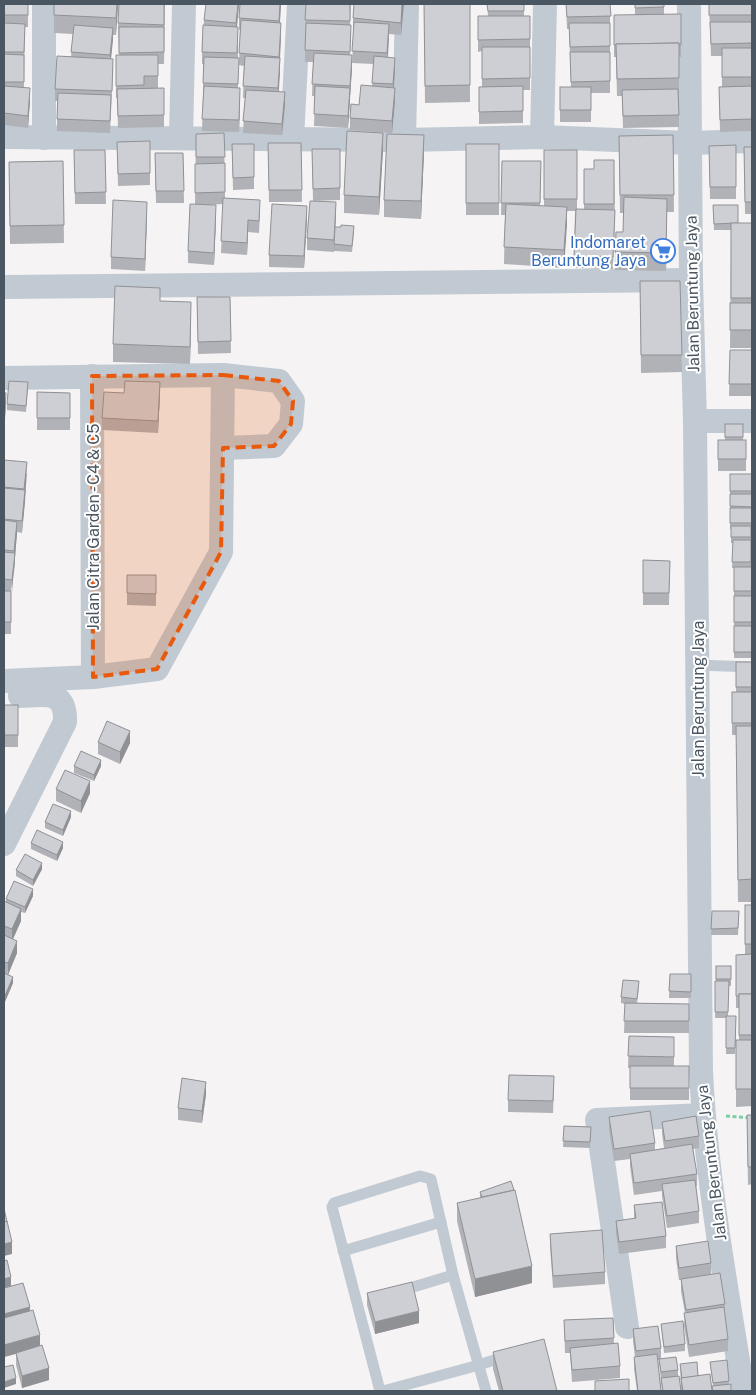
<svg xmlns="http://www.w3.org/2000/svg" width="756" height="1395" viewBox="0 0 756 1395" font-family="'Public Sans',sans-serif">
  <rect width="100%" height="100%" fill="#f5f3f3"/>
  <g fill="none" stroke-linecap="round" stroke-linejoin="round">
    <!-- path -->
    <path stroke="#7ad0a6" stroke-width="3" stroke-dasharray="4 2.5" stroke-linecap="butt" d="M726,1116L752,1118"/>
    <!-- lane -->
    <g stroke="#c1cad2" stroke-width="11">
      <path d="M697,665L752,667"/>
      <path d="M343,1251L441,1222"/>
      <path d="M400,1291L453,1275"/>
      <path d="M380,1391L332,1207L334,1203L420,1176L431,1179L453,1275L486,1391"/>
      <path d="M383,1391L479,1365L506,1356"/>
    </g>
    <!-- street -->
    <g stroke="#c1cad2" stroke-width="24">
      <path d="M689,4L691,280L695,421L701,1071C706,1178 726,1285 743,1391"/>
      <path d="M4,137L404,140L542,137L690,143L752,141"/>
      <path d="M542,137L545,4"/>
      <path d="M44,138V4"/>
      <path d="M181,138L184,4"/>
      <path d="M292,139L299,4"/>
      <path d="M404,140L407,4"/>
      <path d="M4,287L691,280"/>
      <path d="M92,376L93,677"/>
      <path d="M4,378L223,375L221,552L157,669L93,677L4,681"/>
      <path d="M695,421H752"/>
      <path d="M223,448L274,446L291,424L293,401L279,381L223,375"/>
      <path d="M4,844L65,722C66,689 45,695 20,696"/>
      <path d="M627,1327L597,1120L703,1115"/>
    </g>
  </g>
  <!-- wall -->
  <g fill="#b0b2b7">
    <path d="M4,4H28V27H25L24,87L30,100L28,128L4,125Z"/>
    <path d="M54,4H118L116,35H113L111,59L113,71L110,133L57,131V101H55V89L71,57L73,34L54,33Z"/>
    <path d="M165,4L164,64H158V88H144H164V127L118,128L117,98H116V55H119L118,23Z"/>
    <path d="M239,4L237,27L238,39V88L240,100L239,132L202,131L203,95V64H202V52L204,20Z"/>
    <path d="M240,4H281L280,23L281,35L279,92L285,104L282,135L243,133L245,98H243L244,66L239,65L240,30H239V18Z"/>
    <path d="M306,4H351L350,25L351,37L350,55L352,67L348,128L314,126L315,96H312L313,62H305Z"/>
    <path d="M404,4L401,35L389,34L388,58L395,70L394,88L395,100L392,133L350,130V118L372,86L374,64L352,63L354,30H353V18Z"/>
    <path d="M424,4H470V102L425,103Z"/>
    <path d="M487,4H524V16H530V90H523V123L479,124V87H482V51L478,52V16H488Z"/>
    <path d="M566,4H610V93H591V122H560V87H571L569,29H567Z"/>
    <path d="M635,4H664V15L681,14V57H679V127L623,128L622,96H617L616,57H614V15H635Z"/>
    <path d="M709,4H752V131L720,132L719,87H722V56H711Z"/>
    <path d="M224,133L225,198L260,212L259,233L248,232L247,255L221,253L223,204L206,205L216,217L214,265L188,263V251L195,204L196,134Z"/>
    <path d="M673,135L674,212H667L666,271L615,270L616,232H623L624,213H620L619,136Z"/>
    <path d="M150,141V185L118,186L117,142Z"/>
    <path d="M268,143H301L302,202H269Z"/>
    <path d="M232,144H254V189L233,190Z"/>
    <rect x="466" y="144" width="33" height="71"/>
    <path d="M736,145V199H710L709,146Z"/>
    <path d="M744,147H752V214H745Z"/>
    <path d="M312,149H340V200L313,201Z"/>
    <path d="M74,150H105L106,204H75Z"/>
    <path d="M383,150L379,215L344,213V195Z"/>
    <path d="M544,150H577V209H584V169H594L614,160L615,222L613,269L574,268L575,211H567L564,268L504,264L505,215H501L502,161H541L540,206H544Z"/>
    <path d="M424,152L421,219L384,217V200Z"/>
    <path d="M155,153H183L184,203H156Z"/>
    <path d="M63,161L64,243L10,244L9,162Z"/>
    <path d="M713,205L738,223H752V348H730L731,230H714Z"/>
    <path d="M147,214L145,271L111,269V257Z"/>
    <path d="M336,214L335,227L354,232L352,252L334,251V244V252L307,250V238Z"/>
    <path d="M307,218L304,268L269,267V255Z"/>
    <path d="M640,281H680L682,372L641,373Z"/>
    <path d="M197,297H230L231,353L198,354Z"/>
    <path d="M160,301L191,319L190,364L113,362V344Z"/>
    <path d="M730,350H752V396H729Z"/>
    <path d="M28,388L26,412L7,410V404Z"/>
    <path d="M37,392L70,393V430H37Z"/>
    <path d="M160,394L158,433L102,430V418Z"/>
    <path d="M725,424H743V440H746V471H718V440H725Z"/>
    <path d="M4,460L27,474L22,533L17,532L15,556V565L11,591V634H4Z"/>
    <path d="M730,474H752V513L751,567H752V658H734V568H732L733,543H731V529H730Z"/>
    <path d="M643,560L670,561L669,605H643Z"/>
    <path d="M127,575H156V606L127,605Z"/>
    <path d="M736,662H752V902H738L736,735H732V692H736Z"/>
    <rect x="4" y="705" width="14" height="42"/>
    <path d="M98,742L130,743L120,764L98,754Z"/>
    <path d="M74,766H101L94,781L74,773Z"/>
    <path d="M56,789L90,793L81,813L56,801Z"/>
    <path d="M71,817L63,836L45,828V822Z"/>
    <path d="M31,843L63,848L57,861L31,849Z"/>
    <path d="M42,869L33,886L16,876V870Z"/>
    <path d="M33,896L25,913L21,912V921L13,939L17,953L8,974L13,983L4,1004V901L6,902V899Z"/>
    <path d="M745,905H752V1106L736,1107V1040H739V1008H736V955L745,954Z"/>
    <path d="M712,911H739L738,935H711Z"/>
    <path d="M716,966H731V986H729L728,1016H736L735,1054H726V1018H715Z"/>
    <path d="M670,974H691V998H669Z"/>
    <path d="M639,987L637,1003L689,1004V1033H624L625,1004L621,1003V997Z"/>
    <path d="M629,1036L674,1037V1066H689V1100H630V1068H628Z"/>
    <path d="M554,1088L553,1113L508,1112V1100Z"/>
    <path d="M206,1094L202,1123L178,1120V1108Z"/>
    <path d="M747,1115H752V1184L748,1185Z"/>
    <path d="M609,1117L655,1143V1150L664,1148L662,1134V1122L699,1136V1148L693,1149L697,1174V1186H696L699,1211V1223L667,1228L662,1196V1191L634,1195L630,1166V1159L614,1161L609,1129Z"/>
    <path d="M564,1126L591,1127L590,1148L563,1147Z"/>
    <path d="M480,1192L532,1283L475,1297L457,1221V1203L480,1198Z"/>
    <path d="M634,1205L666,1236V1248L619,1254L616,1233V1221L634,1219Z"/>
    <path d="M550,1234L605,1272V1284L553,1288L550,1246Z"/>
    <path d="M676,1246L711,1263V1274L725,1304V1315L728,1339V1351L689,1357L684,1325L685,1313L681,1291V1280H679L676,1258Z"/>
    <path d="M4,1261L11,1286L30,1311L49,1380L22,1388L16,1365V1354L4,1357Z"/>
    <path d="M367,1293L419,1323L375,1334L367,1305Z"/>
    <path d="M613,1318L614,1343L620,1366V1378L572,1382L570,1353H565L564,1320Z"/>
    <path d="M661,1324L685,1344V1351L664,1353Z"/>
    <path d="M633,1329L661,1348V1358L678,1370V1376L681,1391H662L659,1360H658L661,1391H637L634,1369V1357H635L633,1341Z"/>
    <path d="M493,1352L557,1391H499L493,1369Z"/>
    <path d="M710,1362L729,1381V1384L731,1391H712L713,1386Z"/>
    <path d="M680,1364L698,1376L712,1391H681Z"/>
  </g>
  <!-- shaded-wall -->
  <g fill="#909195">
    <path d="M117,4H118L116,35V18Z"/>
    <path d="M238,4H239L236,35V23Z"/>
    <path d="M280,4H281L279,33V21Z"/>
    <path d="M402,4H404L401,35V23Z"/>
    <path d="M281,23V35L279,69V57Z"/>
    <path d="M389,24V36L387,65V53Z"/>
    <path d="M113,28V40L110,67V55Z"/>
    <path d="M352,55V67L350,98V86Z"/>
    <path d="M280,58V70L278,100V88Z"/>
    <path d="M395,58V70L393,96V84Z"/>
    <path d="M30,88V100L28,128V116Z"/>
    <path d="M240,88V100L239,132V120Z"/>
    <path d="M350,88V99L348,128V116Z"/>
    <path d="M395,88V100L392,133V121Z"/>
    <path d="M285,92V104L282,135V124Z"/>
    <path d="M383,133V150L379,215V197Z"/>
    <path d="M424,135V152L421,219V201Z"/>
    <path d="M667,199V216L666,271V253Z"/>
    <path d="M147,202V214L145,271V259Z"/>
    <path d="M336,202V214L334,252V240Z"/>
    <path d="M216,205V217L214,265V253Z"/>
    <path d="M307,206V218L304,268V256Z"/>
    <path d="M567,207V225L564,268V250Z"/>
    <path d="M248,220V232L247,255V243Z"/>
    <path d="M191,302V319L190,364V347Z"/>
    <path d="M160,382V394L158,433V421Z"/>
    <path d="M6,393V405L4,433V421Z"/>
    <path d="M27,462L25,502L22,533L24,489Z"/>
    <path d="M17,522V534L12,592V580L14,560V551Z"/>
    <path d="M130,731V743L120,764V752Z"/>
    <path d="M101,760V766L94,781V775Z"/>
    <path d="M90,781V793L81,813V801Z"/>
    <path d="M71,811V817L63,836V830Z"/>
    <path d="M63,842V848L57,861V855Z"/>
    <path d="M42,863V869L33,886V880Z"/>
    <path d="M33,889V896L25,913V907Z"/>
    <path d="M21,909V921L12,941V929Z"/>
    <path d="M17,941V953L8,975V963Z"/>
    <path d="M13,977V983L4,1004V998Z"/>
    <path d="M206,1082V1094L202,1123V1111Z"/>
    <path d="M12,1242V1254L4,1256V1244Z"/>
    <path d="M532,1266V1283L475,1297V1279Z"/>
    <path d="M11,1277V1289L4,1291V1279Z"/>
    <path d="M30,1307V1319L4,1326V1314Z"/>
    <path d="M419,1311V1323L375,1334V1322Z"/>
    <path d="M40,1335V1347L4,1357V1345Z"/>
    <path d="M49,1368V1380L22,1388V1376Z"/>
    <path d="M16,1378V1384L4,1388V1382Z"/>
  </g>
  <!-- building -->
  <g fill="#cdcfd5" stroke="#909195">
    <rect x="4" y="4" width="24" height="11"/>
    <path d="M54,4H117L116,18L54,15Z"/>
    <path d="M119,4H164V25L118,23Z"/>
    <path d="M206,4H238L236,23L204,20Z"/>
    <path d="M240,4H280L279,21L239,18Z"/>
    <path d="M306,4H350V21L305,20Z"/>
    <path d="M354,4H402L401,23L353,18Z"/>
    <path d="M424,4H470V85L425,86Z"/>
    <path d="M487,4H524V11H488Z"/>
    <path d="M566,4H610L611,16L567,17Z"/>
    <path d="M635,4H664V7L635,8Z"/>
    <rect x="709" y="4" width="43" height="11"/>
    <path d="M681,14V45H679V43L616,44V45H614V15Z"/>
    <path d="M478,16H530V39L478,40Z"/>
    <path d="M241,20L281,23L279,57L239,53Z"/>
    <path d="M354,22L389,24L387,53L352,51Z"/>
    <path d="M710,22H752V43L711,44Z"/>
    <path d="M4,23L25,24L24,52H4Z"/>
    <path d="M306,23L351,25L350,52L305,50Z"/>
    <path d="M569,23H610V46L570,47Z"/>
    <path d="M74,25L113,28L110,55L71,52Z"/>
    <path d="M203,25L238,27L237,53L202,52Z"/>
    <path d="M119,27H164V52L119,53Z"/>
    <path d="M679,43V78L617,79L616,44Z"/>
    <path d="M482,47H530V78L482,79Z"/>
    <rect x="722" y="48" width="30" height="29"/>
    <path d="M570,52H610V81L571,82Z"/>
    <path d="M314,53L352,55L350,86L312,84Z"/>
    <path d="M4,54L24,55V82H4Z"/>
    <path d="M116,55H158V76H144V85L116,86Z"/>
    <path d="M57,56L113,59L112,91L55,89Z"/>
    <path d="M245,56L280,58L278,88L243,86Z"/>
    <path d="M374,56L395,58L393,84L372,83Z"/>
    <path d="M204,57L239,58L238,84L203,83Z"/>
    <path d="M361,85L395,88L392,121L350,118L351,104L359,105Z"/>
    <path d="M4,86L30,88L28,116L4,113Z"/>
    <path d="M204,86L240,88L239,120L202,119Z"/>
    <path d="M315,86L350,88L348,116L314,114Z"/>
    <path d="M523,86V111L479,112V87Z"/>
    <path d="M752,86V119L720,120L719,87Z"/>
    <rect x="560" y="87" width="31" height="23"/>
    <path d="M164,88V115L118,116L117,89Z"/>
    <path d="M678,89L679,115L623,116L622,90Z"/>
    <path d="M246,90L285,92L282,124L243,121Z"/>
    <path d="M58,93L111,95L110,121L57,119Z"/>
    <path d="M347,131L383,133L379,197L344,195Z"/>
    <path d="M224,133L225,157H196V134Z"/>
    <path d="M387,134L424,135L421,201L384,200Z"/>
    <path d="M673,135L674,195H620L619,136Z"/>
    <path d="M150,141V173L118,174L117,142Z"/>
    <path d="M268,143H301L302,190H269Z"/>
    <path d="M232,144H254V177L233,178Z"/>
    <rect x="466" y="144" width="33" height="59"/>
    <path d="M736,145V187H710L709,146Z"/>
    <path d="M744,147H752V202H745Z"/>
    <path d="M312,149H340V188L313,189Z"/>
    <path d="M74,150H105L106,192L75,193Z"/>
    <rect x="544" y="150" width="33" height="49"/>
    <path d="M155,153H183L184,191H156Z"/>
    <path d="M594,160H614V204H584V169H594Z"/>
    <path d="M63,161L64,225L10,226L9,162Z"/>
    <path d="M502,161H541L540,203H501Z"/>
    <path d="M225,163V192L195,193V164Z"/>
    <path d="M624,197L667,199L666,253L615,252L616,232H623Z"/>
    <path d="M223,198L260,200L259,221L248,220L247,243L221,241Z"/>
    <path d="M113,200L147,202L145,259L111,257Z"/>
    <path d="M310,201L336,202L334,240L307,238Z"/>
    <path d="M190,204L216,205L214,253L188,251Z"/>
    <path d="M272,204L307,206L304,256L269,255Z"/>
    <path d="M506,204L567,207L564,250L504,247Z"/>
    <path d="M713,205H738V223L714,224Z"/>
    <path d="M576,209L615,210L613,257L574,256Z"/>
    <rect x="731" y="223" width="21" height="75"/>
    <path d="M341,225L354,226L352,246L334,244L335,227H341Z"/>
    <path d="M640,281H680L682,355H641Z"/>
    <path d="M115,286L160,288V301L191,302L190,347L113,344Z"/>
    <path d="M197,297H230L231,341L198,342Z"/>
    <rect x="730" y="303" width="22" height="27"/>
    <path d="M730,350H752V384H729Z"/>
    <path d="M9,381L28,382L26,406L7,404Z"/>
    <path d="M125,381L160,382L158,421L102,418L104,392L124,393Z"/>
    <path d="M4,392L6,393L4,421Z"/>
    <path d="M37,392L70,393V418H37Z"/>
    <rect x="725" y="424" width="18" height="13"/>
    <rect x="718" y="440" width="28" height="19"/>
    <path d="M4,460L27,462L24,489L4,487Z"/>
    <rect x="730" y="474" width="22" height="17"/>
    <path d="M4,488L25,490L22,521L4,519Z"/>
    <path d="M730,494H752V507L730,506Z"/>
    <rect x="730" y="508" width="22" height="15"/>
    <path d="M4,520L17,522L14,551L4,550Z"/>
    <rect x="731" y="526" width="20" height="11"/>
    <path d="M733,540H751V562H732Z"/>
    <path d="M4,552L15,553L12,580L4,579Z"/>
    <path d="M643,560L670,561L669,593H643Z"/>
    <rect x="734" y="567" width="18" height="24"/>
    <path d="M127,575H156V594L127,593Z"/>
    <rect x="4" y="591" width="7" height="31"/>
    <rect x="734" y="596" width="18" height="26"/>
    <rect x="734" y="626" width="18" height="26"/>
    <rect x="736" y="662" width="16" height="25"/>
    <rect x="732" y="692" width="20" height="31"/>
    <rect x="4" y="705" width="14" height="30"/>
    <path d="M107,721L130,731L120,752L98,742Z"/>
    <path d="M736,726H752V879L738,880Z"/>
    <path d="M81,751L101,760L94,775L74,766Z"/>
    <path d="M65,770L90,781L81,801L56,789Z"/>
    <path d="M53,804L71,811L63,830L45,822Z"/>
    <path d="M37,830L63,842L57,855L31,843Z"/>
    <path d="M25,854L42,863L33,880L16,870Z"/>
    <path d="M14,881L33,889L25,907L6,899Z"/>
    <path d="M4,901L21,909L12,929L4,926Z"/>
    <rect x="745" y="905" width="7" height="39"/>
    <path d="M712,911H739L738,928L711,929Z"/>
    <path d="M4,935L17,941L8,963L4,962Z"/>
    <path d="M752,954V994H739V996H736V955Z"/>
    <rect x="716" y="966" width="15" height="13"/>
    <path d="M4,973L13,977L4,998Z"/>
    <path d="M670,974H691V992L669,991Z"/>
    <path d="M623,980L639,981L637,999L621,997Z"/>
    <path d="M715,981H729L728,1012H715Z"/>
    <rect x="739" y="994" width="13" height="41"/>
    <path d="M625,1003L689,1004V1021H624Z"/>
    <path d="M726,1016H736L735,1048H726Z"/>
    <path d="M629,1036L674,1037V1057L628,1056Z"/>
    <rect x="736" y="1040" width="16" height="49"/>
    <rect x="630" y="1066" width="59" height="22"/>
    <path d="M509,1075L554,1076L553,1101L508,1100Z"/>
    <path d="M182,1078L206,1082L202,1111L178,1108Z"/>
    <path d="M650,1111L655,1143L614,1149L609,1117Z"/>
    <path d="M747,1115H752V1167H748Z"/>
    <path d="M696,1116L699,1136L665,1141L662,1122Z"/>
    <path d="M564,1126L591,1127L590,1142L563,1141Z"/>
    <path d="M692,1144L697,1174L634,1183L630,1154Z"/>
    <path d="M695,1180L699,1211L667,1216L662,1184Z"/>
    <path d="M511,1181L514,1190L482,1197L480,1192Z"/>
    <path d="M515,1190L532,1266L475,1279L457,1203Z"/>
    <path d="M662,1202L666,1236L619,1242L616,1221L636,1218L634,1205Z"/>
    <path d="M4,1208L7,1222V1221L4,1222Z"/>
    <path d="M7,1221L12,1242L4,1244V1222Z"/>
    <path d="M602,1230L605,1272L553,1276L550,1234Z"/>
    <path d="M708,1241L711,1263L679,1268L676,1246Z"/>
    <path d="M7,1260L11,1277L4,1279V1261Z"/>
    <path d="M720,1273L725,1304L686,1310L681,1279Z"/>
    <path d="M412,1282L419,1311L375,1322L367,1293Z"/>
    <path d="M23,1283L30,1307L4,1314V1288Z"/>
    <path d="M724,1307L728,1339L689,1345L684,1313Z"/>
    <path d="M33,1310L40,1335L4,1345V1318Z"/>
    <path d="M613,1318L614,1338L565,1341L564,1320Z"/>
    <path d="M683,1321L685,1344L664,1347L661,1324Z"/>
    <path d="M658,1326L661,1348L636,1351L633,1329Z"/>
    <path d="M544,1339L557,1391H503L493,1352Z"/>
    <path d="M618,1343L620,1366L572,1370L570,1348Z"/>
    <path d="M42,1345L49,1368L22,1376L16,1353Z"/>
    <path d="M657,1354L661,1391H638L634,1357Z"/>
    <path d="M676,1357L678,1370L661,1372L659,1359Z"/>
    <path d="M727,1360L729,1381L713,1383L710,1362Z"/>
    <path d="M697,1362L698,1376L682,1378L680,1364Z"/>
    <path d="M13,1365L16,1378L4,1382V1367Z"/>
    <path d="M710,1374L712,1391H683L681,1378Z"/>
    <path d="M679,1376L681,1391H663L661,1378Z"/>
    <path d="M629,1379V1391H595V1381Z"/>
    <path d="M731,1384V1391H713L712,1386Z"/>
  </g>
  <!-- marked area -->
  <path fill="#e8590c" fill-opacity="0.2" stroke="#e8590c" stroke-width="4" stroke-dasharray="10 6" stroke-linejoin="round" d="M223,375L279,381L293,401L291,424L274,446L223,448L221,552L157,669L93,677L92,376Z"/>
  <!-- icons -->
  <defs>
    <symbol id="supermarket-ring" viewBox="-11 -11 22 22"><circle r="9.5" fill="#fff" stroke="#3f7fe0" stroke-width="1.5"/><path d="M-6-5.5h2.5l.6 2H6L4.5 2H-2.5L-4.4-4H-6ZM-1.5 3.2a1.3 1.3 0 1 0 .1 0ZM3 3.2a1.3 1.3 0 1 0 .1 0Z" fill="#3f7fe0"/></symbol>
  </defs>
  <g fill-rule="evenodd">
    <use href="#supermarket-ring" x="649" y="237" width="28" height="28"/>
  </g>
  <g text-anchor="middle" stroke-width="4" stroke-linejoin="round" paint-order="stroke">
    <!-- shop labels -->
    <g font-size="16" fill="#366cbe" stroke="#fff" text-anchor="end">
      <text x="646" y="248">Indomaret<tspan x="646" dy="18">Beruntung Jaya</tspan></text>
    </g>
    <!-- street labels -->
    <g font-size="16" fill="#4a5661" stroke="#fff">
      <text transform="translate(692 294) rotate(-91)" y="6">Jalan Beruntung Jaya</text>
      <text transform="translate(93 527) rotate(-90)" y="6">Jalan Citra Garden - C4 &amp; C5</text>
      <text transform="translate(698 699) rotate(-90)" y="6">Jalan Beruntung Jaya</text>
      <text transform="translate(711 1163) rotate(-97)" y="6">Jalan Beruntung Jaya</text>
    </g>
  </g>
  <!-- border -->
  <rect width="756" height="1395" fill="none" stroke="#4a5661" stroke-width="10"/>
</svg>
